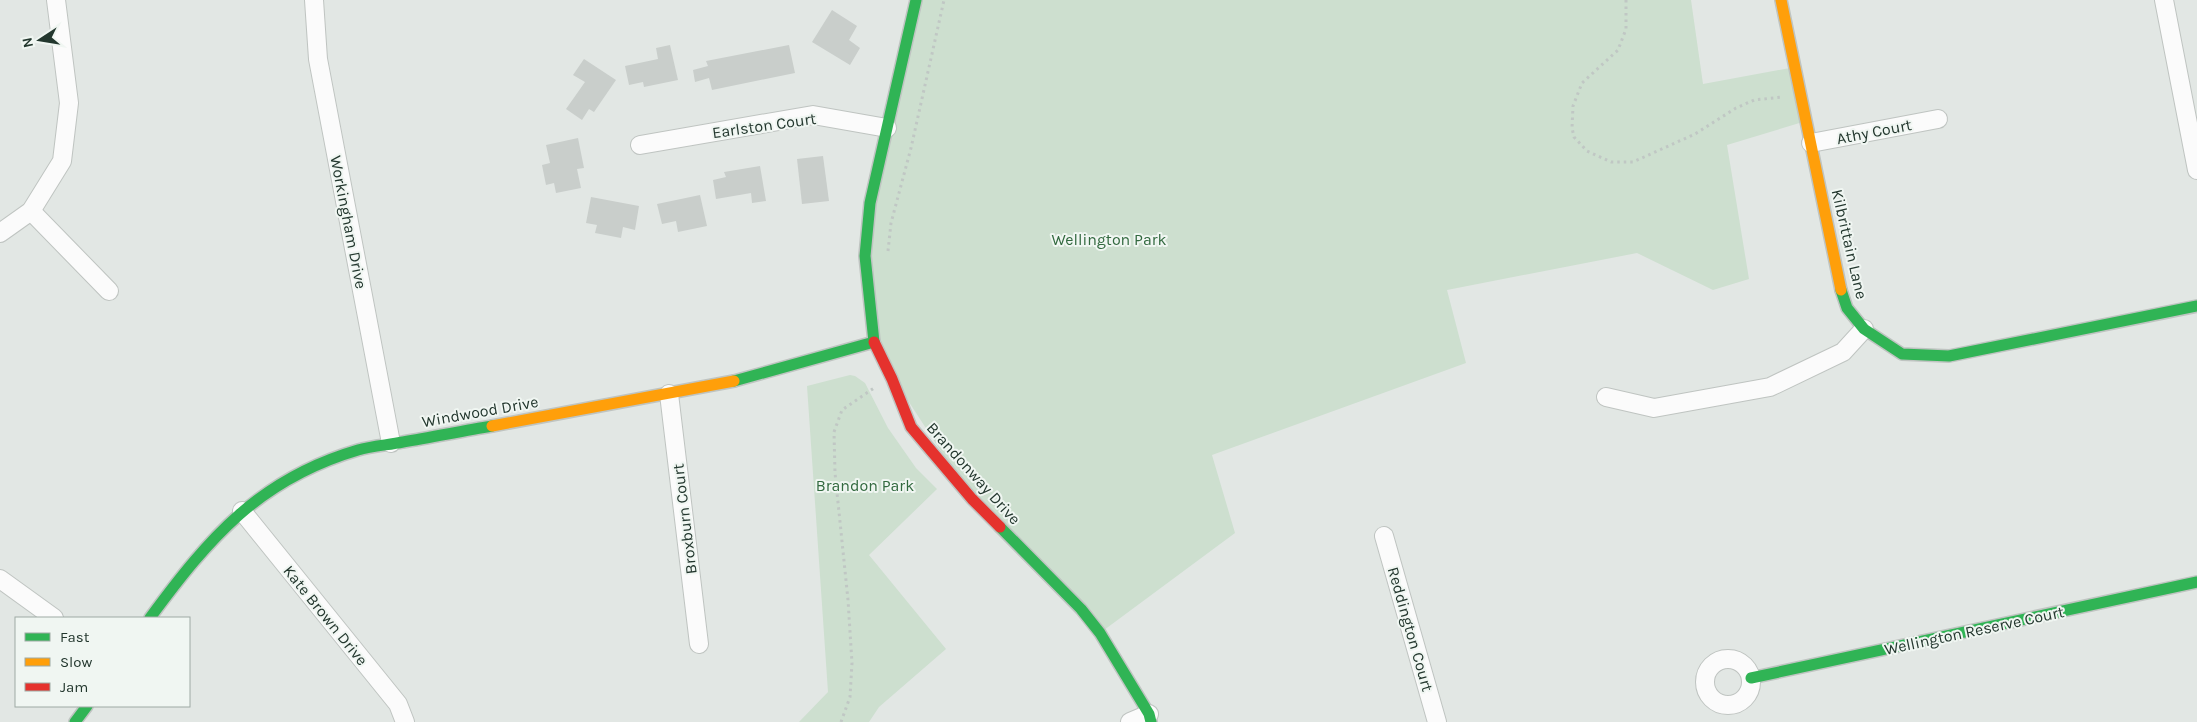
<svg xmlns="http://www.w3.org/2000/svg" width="2197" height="722" viewBox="0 0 2197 722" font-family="Karla,sans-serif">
  <rect width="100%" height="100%" fill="#e2e7e4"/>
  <!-- green -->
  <g fill="#cddfcf">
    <path d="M916,0H1691L1703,84L1795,67L1806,121L1727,145L1749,279L1713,290L1637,253L1447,290L1466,363L1212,455L1235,533L1100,633L972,499L879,356L865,256Z"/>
    <path d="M850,375L855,376L865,383L888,428L916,468L937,489L869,555L946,649L879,707L869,722H799L828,692L807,386Z"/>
  </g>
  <!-- building -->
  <g fill="#c9cecb">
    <path d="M832,10L857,26L849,40L860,48L850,65L812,42Z"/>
    <path d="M670,45L678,80L644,87L643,82L629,85L625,66L658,59L656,48Z"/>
    <path d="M789,45L795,73L712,90L709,78L695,82L693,70L708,66L706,61Z"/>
    <path d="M584,59L616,80L594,112L589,109L582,120L566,109L585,82L573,75Z"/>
    <path d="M578,138L584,168L577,169L581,188L556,193L554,183L546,185L542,165L550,163L546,145Z"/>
    <path d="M823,156L829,201L802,204L797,159Z"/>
    <path d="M760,166L766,201L752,203L751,193L716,199L713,180L726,177L724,172Z"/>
    <path d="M700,195L707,226L678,232L676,221L662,224L657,204Z"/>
    <path d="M591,197L639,206L635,230L623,227L621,238L595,233L597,225L586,223Z"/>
  </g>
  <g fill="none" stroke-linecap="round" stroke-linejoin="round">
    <defs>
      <g id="street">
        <path d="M314,0L318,59L391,443"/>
        <path d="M2164,0L2197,170"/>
        <path d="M1811,143L1938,119"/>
        <path d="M640,145L813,115L887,128"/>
        <path d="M31,211L109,291"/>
        <path d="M0,233L31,211L62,161L69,103L56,0"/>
        <path d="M669,394L699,644"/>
        <path d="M1606,397L1654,408L1770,387L1843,352L1864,329"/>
        <path d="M242,511L398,704L405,722"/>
        <path d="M1384,536L1437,722"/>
        <path d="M0,579L54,618"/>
        <circle cx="1728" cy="682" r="23"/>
        <path d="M1130,722L1149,714"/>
      </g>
      <g id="fast">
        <path d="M1841,290L1847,308L1864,329L1902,354L1949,356L2197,306"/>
        <path d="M874,342L865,256L870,203L916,0"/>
        <path d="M734,381L874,342"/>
        <path d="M1000,527L1081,609L1100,633L1149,714L1151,722"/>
        <path d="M150,618C209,538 259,479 358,450C372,446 388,445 403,442C433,437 462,431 492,426"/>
        <path d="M1751,678L2197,582"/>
        <path d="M75,722L87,706"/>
      </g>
      <g id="slow">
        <path d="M1781,0L1841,290"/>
        <path d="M492,426L734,381"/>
      </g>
      <path id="jam" d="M874,342L892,379L911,427L972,499L1000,527"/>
    </defs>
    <!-- street casing -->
    <use href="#street" stroke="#bfc4c1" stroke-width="20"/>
    <!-- fast casing -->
    <use href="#fast" stroke="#bfc4c1" stroke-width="14"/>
    <!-- slow casing -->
    <use href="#slow" stroke="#bfc4c1" stroke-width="14"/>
    <!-- jam casing -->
    <use href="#jam" stroke="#bfc4c1" stroke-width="14"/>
    <!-- path -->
    <g stroke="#c0c7c4" stroke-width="3" stroke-dasharray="2.5 4" stroke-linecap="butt">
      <path d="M1626,0V29L1618,50L1582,83L1573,106L1572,128L1574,137L1587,151L1611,162H1633L1695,134L1736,108L1754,100L1782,97"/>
      <path d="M888,251L891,223L911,148L944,0"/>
      <path d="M841,722L850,697L852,663L848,600L835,473L834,432L842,410L874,388"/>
    </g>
    <!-- street -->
    <use href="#street" stroke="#fbfbfb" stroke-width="18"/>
    <!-- fast -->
    <use href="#fast" stroke="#30b455" stroke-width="11"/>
    <!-- slow -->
    <use href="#slow" stroke="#ff9f0a" stroke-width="11"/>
    <!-- jam -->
    <use href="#jam" stroke="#e5322d" stroke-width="11"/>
  </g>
  <g text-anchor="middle" stroke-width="4" stroke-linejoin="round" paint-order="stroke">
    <!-- street labels -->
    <g font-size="16" fill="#23372e" stroke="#f0f6f2">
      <text transform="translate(764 125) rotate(-8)" y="6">Earlston Court</text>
      <text transform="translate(1874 131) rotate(-11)" y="6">Athy Court</text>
      <text transform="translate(349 222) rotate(79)" y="6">Workingham Drive</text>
      <text transform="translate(1850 244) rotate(77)" y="6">Kilbrittain Lane</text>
      <text transform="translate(480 411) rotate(-10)" y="6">Windwood Drive</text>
      <text transform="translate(974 473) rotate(48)" y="6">Brandonway Drive</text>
      <text transform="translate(684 519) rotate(-97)" y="6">Broxburn Court</text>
      <text transform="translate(326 615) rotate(51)" y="6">Kate Brown Drive</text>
      <text transform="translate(1411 629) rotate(74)" y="6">Reddington Court</text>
      <text transform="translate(1974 630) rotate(-12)" y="6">Wellington Reserve Court</text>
    </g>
    <!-- park labels -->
    <g font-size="16" fill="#32693f" stroke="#f0f6f2">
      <text x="1109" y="245">Wellington Park</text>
      <text x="865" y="491">Brandon Park</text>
    </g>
  </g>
  <!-- legend -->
  <rect x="15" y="617" width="175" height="90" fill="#f0f6f2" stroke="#9eaaa4"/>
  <rect x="25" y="633" width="25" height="8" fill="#30b455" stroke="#9eaaa4"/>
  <text x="60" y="642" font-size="15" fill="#23372e">Fast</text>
  <rect x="25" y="658" width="25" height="8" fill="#ff9f0a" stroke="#9eaaa4"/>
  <text x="60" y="667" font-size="15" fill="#23372e">Slow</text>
  <rect x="25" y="683" width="25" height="8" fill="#e5322d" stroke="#9eaaa4"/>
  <text x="60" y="692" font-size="15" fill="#23372e">Jam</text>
  <!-- north arrow -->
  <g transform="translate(40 40) rotate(258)" stroke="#f0f6f2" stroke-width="4" paint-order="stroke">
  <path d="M0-4L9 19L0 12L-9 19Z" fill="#23372e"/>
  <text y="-8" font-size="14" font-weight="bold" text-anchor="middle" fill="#23372e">N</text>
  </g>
</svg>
